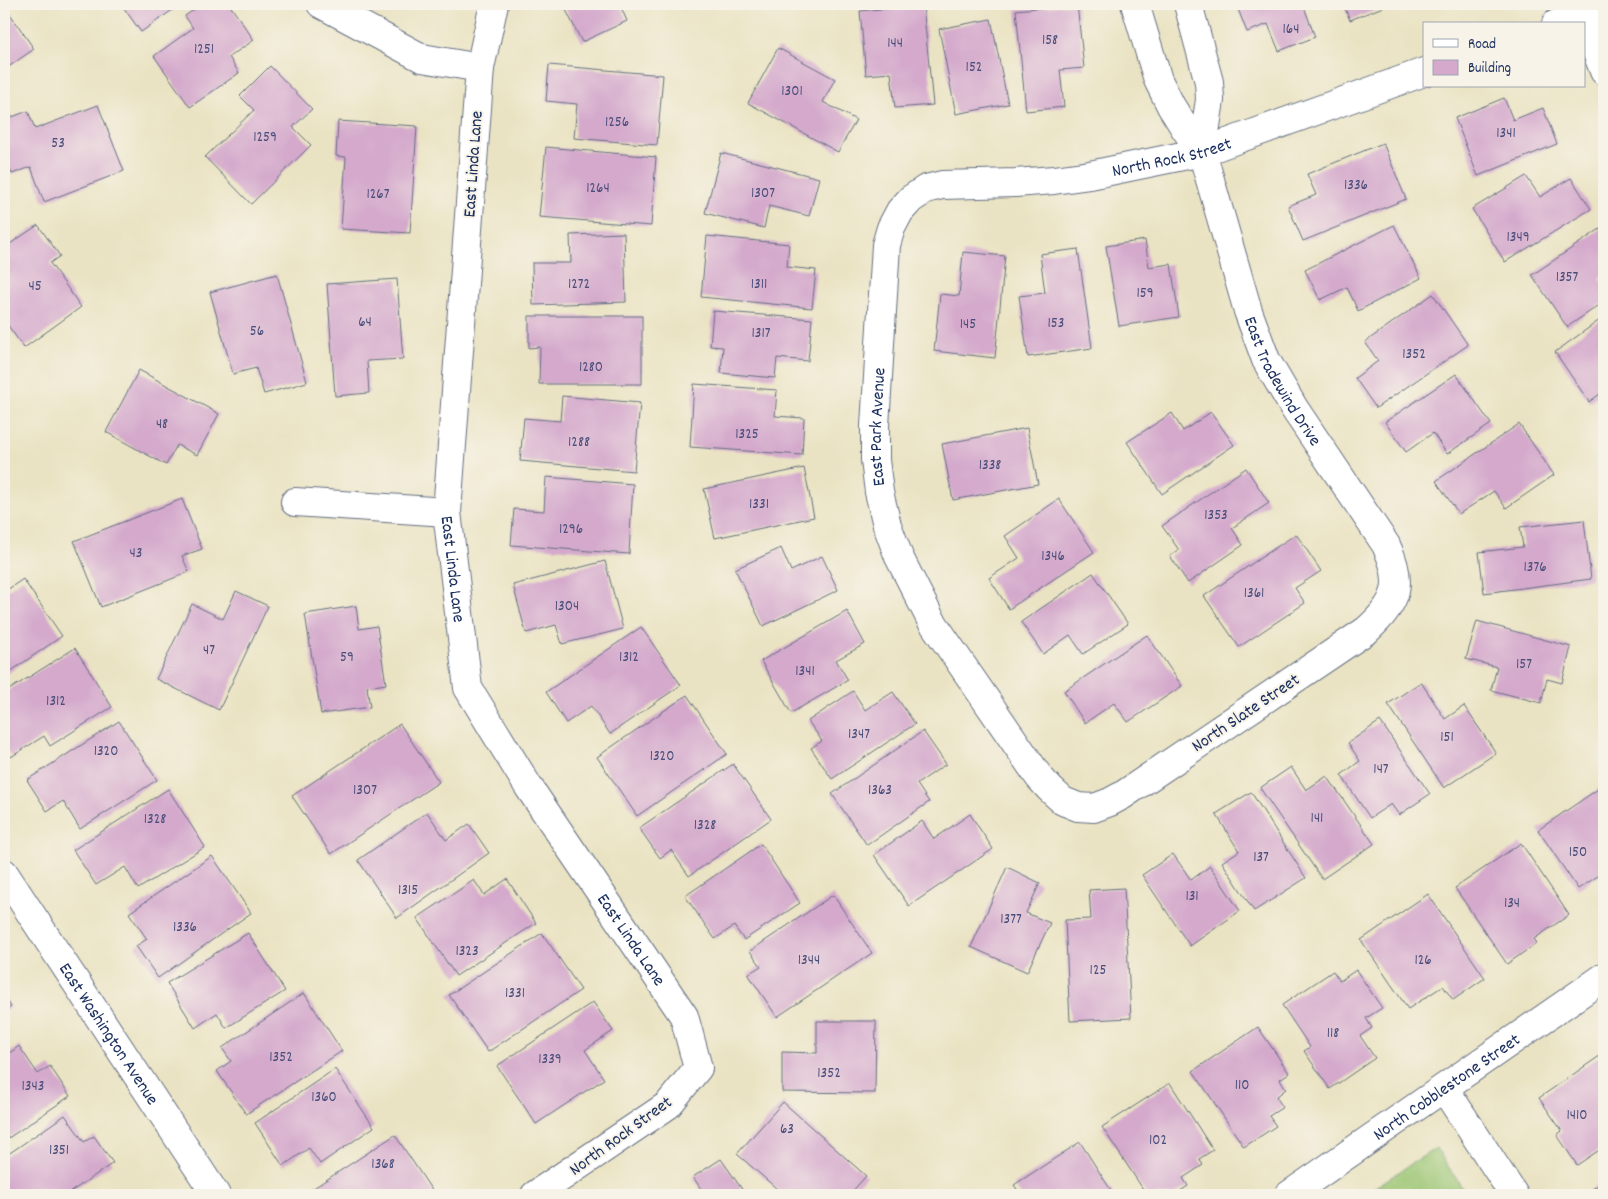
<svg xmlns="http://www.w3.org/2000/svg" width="1608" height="1199" viewBox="0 0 1608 1199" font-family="Dekko,sans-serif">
  <rect width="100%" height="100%" fill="#f7f3e8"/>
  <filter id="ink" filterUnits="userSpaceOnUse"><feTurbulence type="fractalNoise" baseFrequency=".02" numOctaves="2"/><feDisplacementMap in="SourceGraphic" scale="10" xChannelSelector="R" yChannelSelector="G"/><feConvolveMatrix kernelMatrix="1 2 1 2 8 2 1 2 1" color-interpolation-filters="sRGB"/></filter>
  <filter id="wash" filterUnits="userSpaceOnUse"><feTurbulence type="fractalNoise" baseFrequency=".0096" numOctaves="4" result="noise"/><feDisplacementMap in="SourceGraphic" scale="20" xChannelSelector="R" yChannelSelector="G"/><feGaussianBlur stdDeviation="1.12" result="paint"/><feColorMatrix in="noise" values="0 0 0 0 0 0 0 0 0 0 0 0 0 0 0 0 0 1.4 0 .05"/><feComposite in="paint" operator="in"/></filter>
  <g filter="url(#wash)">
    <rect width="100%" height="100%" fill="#eae3c3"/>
    <!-- green -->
    <path fill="#99c470" stroke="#5a7a67" d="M1436,1148L1467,1195H1363Z"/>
    <g id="blocks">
      <!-- building -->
      <g fill="#d4a9cc">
        <path d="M121,4H181L141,32Z"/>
        <path d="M202,4H229L254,40L229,57L239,73L190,107L154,56L193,28L185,16Z"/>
        <path d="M563,4H623L620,5L627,21L582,42Z"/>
        <path d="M1077,4L1084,68L1060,70L1064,107L1026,111L1016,10Z"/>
        <path d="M1236,4H1303L1315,37L1279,51L1268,24L1247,32Z"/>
        <path d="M1343,4H1382L1383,7L1350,20Z"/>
        <path d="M4,5L34,49L4,70Z"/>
        <path d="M923,5L933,105L895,108L891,73L866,75L860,11Z"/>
        <path d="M991,19L1008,104L956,114L939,29Z"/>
        <path d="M778,48L835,79L823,102L856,120L838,152L748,103Z"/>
        <path d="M549,65L663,75L657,145L574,138L577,104L546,101Z"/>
        <path d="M270,66L312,109L293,127L311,145L251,204L205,157L254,110L240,96Z"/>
        <path d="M1504,98L1513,120L1543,108L1557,144L1478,176L1455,118Z"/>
        <path d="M98,105L124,171L44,202L31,167L12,174L4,155V120L28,111L35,129Z"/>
        <path d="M338,121L417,126L410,233L341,229L346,157L336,156Z"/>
        <path d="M1383,143L1406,199L1303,241L1288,206L1316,195L1307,174Z"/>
        <path d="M546,147L656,157L651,226L539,217Z"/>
        <path d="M721,153L819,178L809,216L769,206L764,228L705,213Z"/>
        <path d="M1526,176L1540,197L1571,178L1591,209L1505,262L1472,209Z"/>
        <path d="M38,225L60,256L50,263L81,307L24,348L4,320V288L6,286L4,283V248Z"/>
        <path d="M1394,225L1421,278L1358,311L1347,287L1320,300L1305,270Z"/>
        <path d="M1603,227L1604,274L1599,278L1604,286V302L1567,327L1532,275Z"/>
        <path d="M624,233L626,302L533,305L532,263H571L570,235Z"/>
        <path d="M707,236L789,244L787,267L816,270L812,308L701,297Z"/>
        <path d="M1145,240L1149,267L1171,264L1179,317L1119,326L1106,246Z"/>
        <path d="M1078,249L1092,348L1028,357L1019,296L1045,293L1040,254Z"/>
        <path d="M963,252L1005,256L995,358L934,351L940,294L959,296Z"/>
        <path d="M277,274L307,382L264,394L256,368L233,374L210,292Z"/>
        <path d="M397,279L403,359L367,361L369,393L335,396L327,284Z"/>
        <path d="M1433,294L1468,345L1376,408L1355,378L1378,361L1365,342Z"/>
        <path d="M713,311L812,319L808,361L777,358L775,378L721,373L723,347L710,346Z"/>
        <path d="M529,316H642V384H539L540,347L529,348Z"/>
        <path d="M1604,317V391L1589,402L1555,352Z"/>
        <path d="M139,370L219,414L197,455L177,445L166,465L106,432Z"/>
        <path d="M1456,374L1491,424L1447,454L1433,433L1406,452L1385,422Z"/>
        <path d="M694,384L777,390L775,416L804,418L802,455L690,447Z"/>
        <path d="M562,396L640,403L634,471L520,461L524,418L560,421Z"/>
        <path d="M1211,412L1234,445L1162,494L1127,442L1172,413L1183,431Z"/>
        <path d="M1519,424L1554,475L1506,508L1494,491L1459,514L1436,481Z"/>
        <path d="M1027,428L1038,484L953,500L942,444Z"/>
        <path d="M804,468L814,517L715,538L704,489Z"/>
        <path d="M1246,468L1269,503L1232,528L1243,545L1188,583L1170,556L1179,550L1162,526Z"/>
        <path d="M546,477L633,484L629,554L511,545L514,509L544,511Z"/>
        <path d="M182,499L202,549L182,556L189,572L101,607L74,541Z"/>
        <path d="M1059,499L1094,552L1009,609L989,578L1019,558L1005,536Z"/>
        <path d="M1584,520L1591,579L1484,593L1479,552L1523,547L1520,527Z"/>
        <path d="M1296,534L1321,571L1295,588L1305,603L1239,647L1204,596Z"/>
        <path d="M781,548L791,571L822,556L838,590L763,626L735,569Z"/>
        <path d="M605,561L623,629L562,644L556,625L526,633L513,585Z"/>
        <path d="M1093,573L1128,624L1083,654L1070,635L1043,654L1021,622Z"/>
        <path d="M23,579L62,636L4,676V592Z"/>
        <path d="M236,591L268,606L219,710L156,679L192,604L223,619Z"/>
        <path d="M356,606L359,629L377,626L386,684L367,687L370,707L321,714L305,614Z"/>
        <path d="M847,611L865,644L836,660L848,680L791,713L761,661Z"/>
        <path d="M1477,621L1571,647L1562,683L1547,679L1541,703L1491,690L1497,667L1466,659Z"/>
        <path d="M641,627L681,685L610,734L591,706L566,723L546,692Z"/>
        <path d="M1147,635L1182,686L1128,722L1114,703L1085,723L1064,691Z"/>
        <path d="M75,648L112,707L50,746L44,736L11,757L4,745V693Z"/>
        <path d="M1421,682L1445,719L1464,706L1496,753L1444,788L1388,704Z"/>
        <path d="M853,691L865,710L893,692L915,724L832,779L811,748L822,741L808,721Z"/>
        <path d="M687,695L727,754L637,816L597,757Z"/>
        <path d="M119,721L157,780L80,829L63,801L47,811L27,780Z"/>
        <path d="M1380,721L1430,794L1399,815L1391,804L1370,818L1341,775L1360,761L1348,743Z"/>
        <path d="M400,724L439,782L331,854L292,796Z"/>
        <path d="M923,731L946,764L917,784L929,802L867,845L832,794Z"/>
        <path d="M733,764L771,819L689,876L671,850L660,858L639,828Z"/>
        <path d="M1291,767L1306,790L1327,776L1374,844L1322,879L1260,788Z"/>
        <path d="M1604,785V872L1578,889L1538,830Z"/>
        <path d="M168,789L205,847L138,889L125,867L96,885L73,850Z"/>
        <path d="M1251,792L1306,878L1254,911L1222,862L1239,851L1216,814Z"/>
        <path d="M427,812L446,840L469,824L489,853L397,918L358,860Z"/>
        <path d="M970,814L993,849L909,906L874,855L922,821L934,839Z"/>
        <path d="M1521,843L1569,915L1534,939L1537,943L1507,964L1455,888Z"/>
        <path d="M761,844L800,903L744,940L734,926L715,939L685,896Z"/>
        <path d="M1173,854L1191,880L1210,866L1240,911L1190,946L1142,875Z"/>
        <path d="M212,856L251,913L158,978L136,946L147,939L129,913Z"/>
        <path d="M1007,867L1040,883L1026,913L1050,923L1027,972L971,947Z"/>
        <path d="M507,879L536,923L456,976L417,918L474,880L484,895Z"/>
        <path d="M1124,888L1131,1018L1070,1021L1065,920L1091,919L1089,890Z"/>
        <path d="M1428,894L1485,978L1453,1000L1443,986L1408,1009L1361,940Z"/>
        <path d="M833,895L872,953L777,1017L748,974L761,966L750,951Z"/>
        <path d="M248,933L285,991L226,1028L217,1013L195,1028L167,983Z"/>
        <path d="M542,933L581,990L488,1052L449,995Z"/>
        <path d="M1356,970L1382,1008L1366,1018L1372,1028L1360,1036L1375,1058L1330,1089L1304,1051L1310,1047L1282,1005L1333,971L1340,981Z"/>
        <path d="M304,993L342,1051L246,1114L217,1071L231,1061L222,1048Z"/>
        <path d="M4,996L11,1007L4,1012Z"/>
        <path d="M593,1002L613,1031L585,1050L604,1079L536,1124L497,1066Z"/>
        <path d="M817,1021H876L875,1093L782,1092V1052L817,1053Z"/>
        <path d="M1258,1027L1289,1073L1280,1079L1286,1089L1276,1097L1283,1107L1269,1116L1276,1126L1244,1147L1193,1071Z"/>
        <path d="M19,1046L38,1074L50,1066L70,1096L4,1141V1057Z"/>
        <path d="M1604,1053V1147L1577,1165L1557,1135L1562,1131L1539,1098Z"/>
        <path d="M335,1069L374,1127L320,1164L309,1148L283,1166L255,1123Z"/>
        <path d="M1170,1083L1213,1150L1199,1159L1203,1165L1183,1178L1188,1186L1174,1195H1147L1102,1127Z"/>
        <path d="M783,1102L866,1176L849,1195H784L737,1154Z"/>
        <path d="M65,1115L84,1142L94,1136L113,1163L66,1195H4V1157Z"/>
        <path d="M395,1135L433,1192L429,1195H303Z"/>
        <path d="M1080,1142L1114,1195H1021L1014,1185Z"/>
        <path d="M721,1159L746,1195H705L693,1177Z"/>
        <path d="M1604,1181V1195H1596L1592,1189Z"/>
      </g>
    </g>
  </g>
  <g filter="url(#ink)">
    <use href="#blocks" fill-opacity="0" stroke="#636e81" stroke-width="1"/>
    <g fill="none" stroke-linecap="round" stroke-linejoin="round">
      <defs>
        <g id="street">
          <path d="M321,4L422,58L480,68"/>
          <path id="s1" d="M494,4L480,68L447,512L468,688L528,786L684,1016L698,1068L668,1105L535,1195"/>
          <path id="s2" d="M1135,4L1158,80L1171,106L1186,130L1202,152L1248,311L1266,360L1294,408L1386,545C1404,583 1398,602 1367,630L1123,795L1110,802L1094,808L1078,807L1063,801L1050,789L1039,777L931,620L899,557L887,525L879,492L875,460V426L886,245L891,228L900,211L911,199L926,189L942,185L1015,183L1054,180L1090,175L1202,152L1424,72"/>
          <path d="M1188,4L1209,82L1210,100L1202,152"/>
          <path d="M1582,14L1604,71"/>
          <path d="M1556,24L1604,6"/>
          <path d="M295,502L447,512"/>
          <path id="s3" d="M4,873L216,1195"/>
          <path d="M1444,1088L1514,1195"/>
          <path id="s4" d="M1289,1195L1604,977"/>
        </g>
      </defs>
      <!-- street casing -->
      <use href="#street" stroke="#636e81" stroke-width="30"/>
      <!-- street -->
      <use href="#street" stroke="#fff" stroke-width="28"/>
    </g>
  </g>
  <g text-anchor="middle" stroke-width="4" stroke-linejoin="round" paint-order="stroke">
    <!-- number labels -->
    <g font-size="15" fill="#494e7a">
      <text x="1291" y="33">164</text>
      <text x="1050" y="44">158</text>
      <text x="895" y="47">144</text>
      <text x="204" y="53">1251</text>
      <text x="974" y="71">152</text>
      <text x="792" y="95">1301</text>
      <text x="617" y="126">1256</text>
      <text x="1506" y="137">1341</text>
      <text x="265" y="141">1259</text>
      <text x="58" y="147">53</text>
      <text x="1356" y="189">1336</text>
      <text x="598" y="192">1264</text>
      <text x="763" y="197">1307</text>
      <text x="378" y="198">1267</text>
      <text x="1518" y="241">1349</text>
      <text x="1567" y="281">1357</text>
      <text x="579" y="288">1272</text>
      <text x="759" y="288">1311</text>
      <text x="35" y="290">45</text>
      <text x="1145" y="297">159</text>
      <text x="365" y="326">64</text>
      <text x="1056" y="327">153</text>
      <text x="968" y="328">145</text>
      <text x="257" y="335">56</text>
      <text x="761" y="337">1317</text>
      <text x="1414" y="358">1352</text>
      <text x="591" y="371">1280</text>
      <text x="162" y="428">48</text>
      <text x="747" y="438">1325</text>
      <text x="579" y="446">1288</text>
      <text x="990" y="469">1338</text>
      <text x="759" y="508">1331</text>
      <text x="1216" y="519">1353</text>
      <text x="571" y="533">1296</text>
      <text x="136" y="557">43</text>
      <text x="1053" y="560">1346</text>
      <text x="1535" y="571">1376</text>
      <text x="1254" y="597">1361</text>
      <text x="567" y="610">1304</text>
      <text x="209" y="654">47</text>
      <text x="347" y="661">59</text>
      <text x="629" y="661">1312</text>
      <text x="1524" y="668">157</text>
      <text x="805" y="675">1341</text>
      <text x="56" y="705">1312</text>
      <text x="859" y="738">1347</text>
      <text x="1447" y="741">151</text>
      <text x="106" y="755">1320</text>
      <text x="662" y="760">1320</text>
      <text x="1381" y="773">147</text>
      <text x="365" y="794">1307</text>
      <text x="880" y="794">1363</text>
      <text x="1317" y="822">141</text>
      <text x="155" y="823">1328</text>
      <text x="705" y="829">1328</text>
      <text x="1578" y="856">150</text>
      <text x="1261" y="861">137</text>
      <text x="408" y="894">1315</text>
      <text x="1192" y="900">131</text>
      <text x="1512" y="907">134</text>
      <text x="1011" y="923">1377</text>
      <text x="185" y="931">1336</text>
      <text x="467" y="955">1323</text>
      <text x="809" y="964">1344</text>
      <text x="1423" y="964">126</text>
      <text x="1098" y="974">125</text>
      <text x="515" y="997">1331</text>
      <text x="1333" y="1037">118</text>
      <text x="281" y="1061">1352</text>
      <text x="550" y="1063">1339</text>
      <text x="829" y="1077">1352</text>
      <text x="1242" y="1089">110</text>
      <text x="33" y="1090">1343</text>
      <text x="324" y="1101">1360</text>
      <text x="1577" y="1119">1410</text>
      <text x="787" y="1133">63</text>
      <text x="1158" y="1144">102</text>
      <text x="59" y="1154">1351</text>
      <text x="383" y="1168">1368</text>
    </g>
    <!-- street labels -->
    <g font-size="18" fill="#1b2f5e" stroke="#f7f3e8">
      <text dy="6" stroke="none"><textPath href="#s2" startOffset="1988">North Rock Street</textPath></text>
      <text transform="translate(472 164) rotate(-86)" y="6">East Linda Lane</text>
      <text dy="6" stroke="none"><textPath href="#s2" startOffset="408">East Tradewind Drive</textPath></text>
      <text dy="6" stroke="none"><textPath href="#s2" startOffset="1486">East Park Avenue</textPath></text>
      <text dy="6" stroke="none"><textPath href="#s1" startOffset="568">East Linda Lane</textPath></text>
      <text transform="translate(1245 712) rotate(-34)" y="6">North Slate Street</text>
      <text dy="6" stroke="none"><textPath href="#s1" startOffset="988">East Linda Lane</textPath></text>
      <text dy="6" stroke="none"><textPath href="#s3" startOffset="192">East Washington Avenue</textPath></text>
      <text dy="6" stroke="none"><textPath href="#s4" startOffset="191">North Cobblestone Street</textPath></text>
      <text transform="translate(620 1135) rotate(-36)" y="6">North Rock Street</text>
    </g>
  </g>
  <!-- margin -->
  <rect width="1608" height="1199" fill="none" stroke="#f7f3e8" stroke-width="20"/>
  <!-- legend -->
  <rect x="1423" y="22" width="162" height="65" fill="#f7f3e8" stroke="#9fa5b1"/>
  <rect x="1433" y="39" width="25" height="8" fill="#ffffff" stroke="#9fa5b1"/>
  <text x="1468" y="48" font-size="15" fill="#1b2f5e">Road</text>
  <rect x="1433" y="60" width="25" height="15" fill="#d4a9cc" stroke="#9fa5b1"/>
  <text x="1468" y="72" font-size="15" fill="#1b2f5e">Building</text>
</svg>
